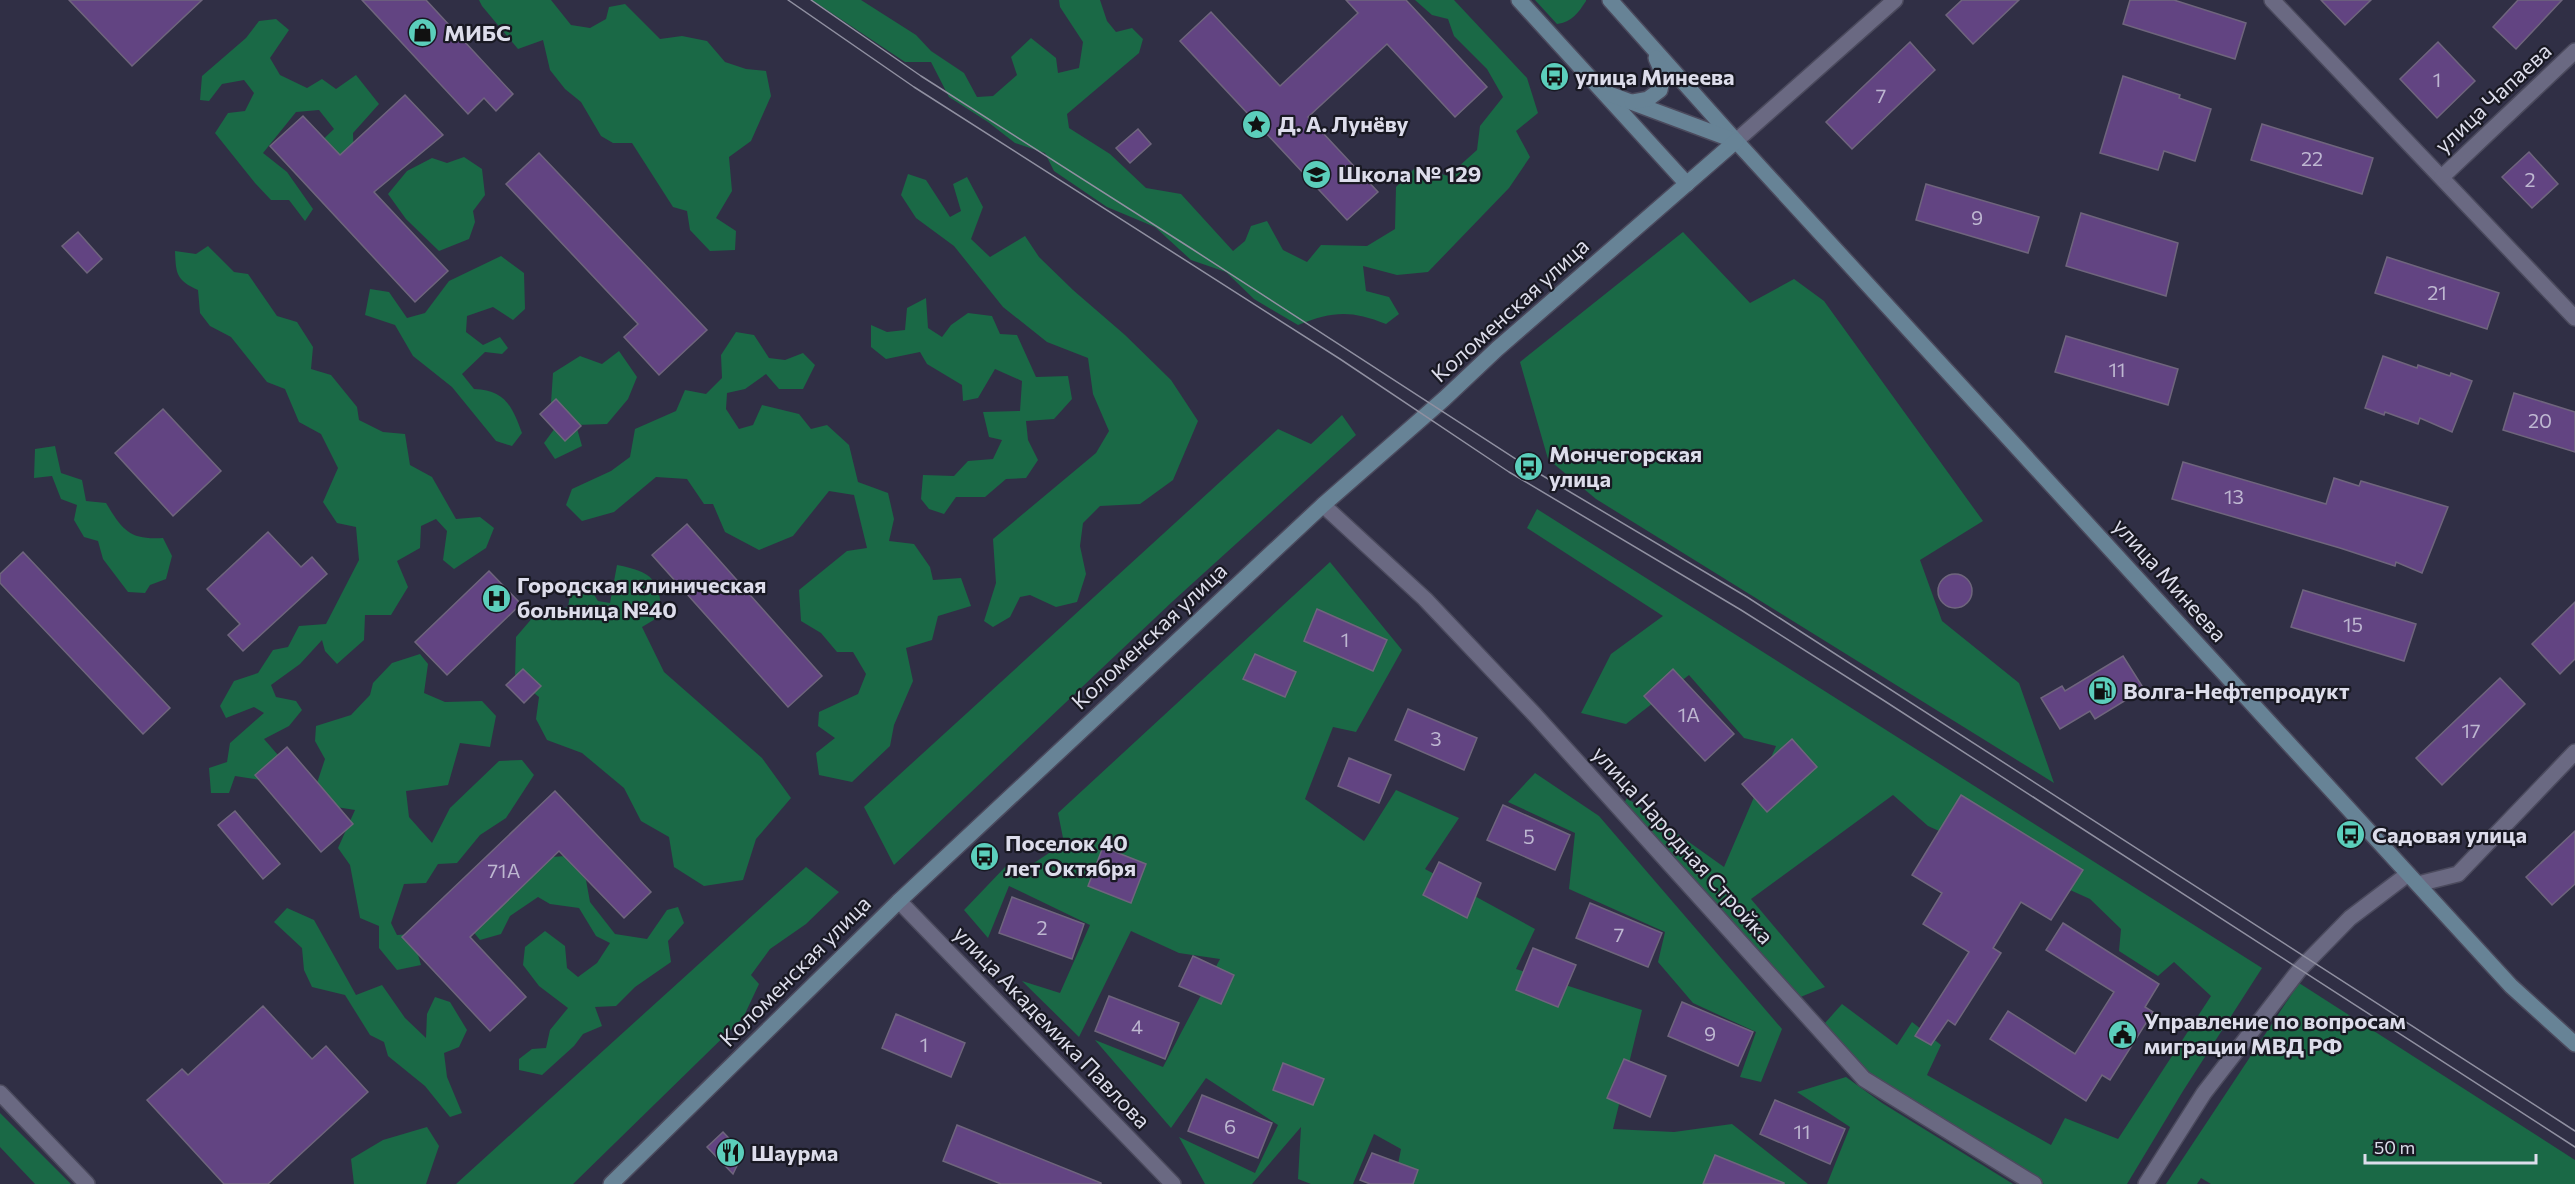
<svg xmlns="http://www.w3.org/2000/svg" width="2575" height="1184" viewBox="0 0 2575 1184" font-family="Commissioner,sans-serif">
  <rect width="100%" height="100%" fill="#302f45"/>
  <!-- green -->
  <g fill="#1a6946">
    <path d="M479,0H551L571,25L590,28L606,19L609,7L625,4L660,39L682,36L707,41L725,62L746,69L766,71L771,96L751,141L729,157L732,191L716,218L736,231L735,250L710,251L690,230L687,211L673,207L632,143H613L601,136L581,102L565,89L550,70L543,40L518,49L482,6Z"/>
    <path d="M812,0H861L916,35L931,51L964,73L977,97L993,96L1017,75L1011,57L1031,38L1056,58L1058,73L1079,68L1083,42L1060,7L1059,0H1100L1107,21L1116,32L1132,28L1143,39L1139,53L1067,114L1069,128L1110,154L1146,188L1181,194L1233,251L1245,241L1251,226L1267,221L1283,250L1307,262L1321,245L1367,246L1395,229L1396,187L1416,167L1448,176L1477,150L1480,126L1503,97L1487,69L1454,36L1448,19L1432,15L1415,0H1454L1527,78L1538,113L1516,131L1530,157L1509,188L1428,272L1397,275L1363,266L1366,291L1389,297L1399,314L1386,324C1351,310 1333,311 1298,325L1254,299L1226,272L1191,260L1155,227L1107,207L1054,171L1045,153L1015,143L988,122L949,97L931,62H905Z"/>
    <path d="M1535,0H1586V1C1578,13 1572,22 1557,24Z"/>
    <path d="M276,19L289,30L270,58L280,75L307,88L322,79L336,89L356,75L379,104L353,133L354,162L313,149L334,129L319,110L296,112L263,153L287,172L313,209L305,221L289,200H271L255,183L215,133L228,113L245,111L254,93L244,80L222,84L209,101L200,100L202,76L246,38L259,21Z"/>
    <path d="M464,157L482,169L485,195L473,211L475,222L469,239L439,251L406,219L388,194L407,171L432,158L447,163Z"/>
    <path d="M908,174L926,180L950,217L961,211L953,184L967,177L983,207L971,239L990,257L1025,236L1039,257L1073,290L1125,335L1171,380L1198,421L1173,480L1140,504L1100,506L1083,523L1080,546L1086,574L1077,602L1056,607L1030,595L1020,597L1010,617L993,627L984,621L996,583L993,539L1096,453L1109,431L1093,394L1088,358L1047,342L1003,307L954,246L916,218L901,195Z"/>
    <path d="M1683,232L1750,303L1794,279L1824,301L1983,521L1920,560L1942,621L2019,683L2054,783L1596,499L1548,459L1520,362Z"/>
    <path d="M208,246L234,272L248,274L277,316L297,322L313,347L311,369L331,375L357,407L359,420L383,432L405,434L410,465L432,477L456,519L480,517L494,528L486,548L454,569L443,560L447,531L436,519L421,526L420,548L397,561L408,587L391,615H365L364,640L337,664L325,651L322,640L300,664L271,685L276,697L296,701L302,710L289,726L264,739L284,762L274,782L235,776L229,793H211L209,768L227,762L230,743L264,713L254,707L226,718L220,706L234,681L258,673L273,650L288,647L299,626L326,624L359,560L356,527L337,523L323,502L338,468L321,434L299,422L285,389L267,382L231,337L210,326L200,313L198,290C176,280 176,274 175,251L196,254Z"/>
    <path d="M501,256L524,273L525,309L513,320L493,307L467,316L466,332L483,345L500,337L508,348L502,354L485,352L462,374L474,389C505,390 512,406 522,433L512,446L496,441L452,387L413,356L395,325L365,315L370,289L389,292L407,318L425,313L449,281Z"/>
    <path d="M926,298L928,328L942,337L951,325L968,313L992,316L1000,334L1017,335L1036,377L1068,376L1072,399L1054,419L1026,421L1028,440L1038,460L1026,478L1006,479L985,497H956L944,514L929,509L921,499L923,475L954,476L968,461L993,459L1002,440L989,437L983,412L1020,411L1022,381L995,369L978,398L963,401L962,385L927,364L920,352L886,359L871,347V325L887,332L905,330L907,308Z"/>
    <path d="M736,332L754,335L769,358L785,360L803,353L815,365L803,389H779L766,374L745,389L727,393L726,409L739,429L753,425L762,405L799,414L811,429L827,425L849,445L858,482L888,493L894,519L889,541L914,544L930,567L933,580L961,578L971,606L938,616L932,640L906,648L913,681L894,725L890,746L852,782L819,775L816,753L835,738L818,726L819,712L858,694L866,674L853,652H837L821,633L801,621L799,590L847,551L867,548L854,495L829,491L793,536L759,550L725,532L713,504H704L687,479L656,477L614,512L582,521L566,505L572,489L611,471L630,457L635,429L676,411L685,390L706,394L722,378L721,355Z"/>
    <path d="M619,351L637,377L628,399L607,424L576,425L582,446L555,459L544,443L558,424L551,403L553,373L580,356L602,364Z"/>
    <path d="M1342,415L1356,435L1173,601L894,865L864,807L1278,429L1311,444Z"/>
    <path d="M55,446L61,473L82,480L86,501L106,503C123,531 130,540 163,538L172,556L166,579L150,585L145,593L128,592L103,559L98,541L84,537L74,520L77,505L61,499L52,476L34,478L35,449Z"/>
    <path d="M1537,509L2262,968L2183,1091L2127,1184H2044L1866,1074L1825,1023L1842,1004L1897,1045L1912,1022L1941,1045L1927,1075L2051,1145L2065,1118L2118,1139L2211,996L2174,962L2158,976L2119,951L2121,929L2090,899L1928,826L1893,795L1751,899L1825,987L1798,998L1623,805L1627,798L1724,867L1776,746L1744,738L1689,675L1626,724L1581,713L1611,654L1663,616L1527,528Z"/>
    <path d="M1330,562L1402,650L1356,732L1333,727L1305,799L1364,841L1396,790L1459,818L1425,869L1535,929L1516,969L1642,1010L1613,1129L1674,1132L1732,1124L1808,1184H1394L1401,1149L1374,1134L1353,1184H1311L1298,1179L1301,1127L1252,1184H1205L1179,1137L1255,1173L1278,1125L1206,1078L1171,1128L1095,1040L1163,1067L1220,959L1179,953L1131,931L1079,1037L1022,981L1060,993L1090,925L1009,886L988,938L964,910L1008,864L1019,873L1064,843L1058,813Z"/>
    <path d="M617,565C653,572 659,579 662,615L642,627L664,672L762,758L791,798L756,839L743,880L704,886L674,867L669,837L641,821L624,788L582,753L547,740L536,719L539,697L515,678L516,637L534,616L568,607L572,583L588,585L598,601L610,603Z"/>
    <path d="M420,654L428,664L424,693L445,702L482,701L496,716L490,747L460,743L448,785L406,791L409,817L432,843L450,808L499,761L522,760L534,775L506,818L480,835L457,863L438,864L426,883L404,884L391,923L397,935L412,934L421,965L397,970L379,948V926L360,918L350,865L338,848L355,810L330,806L315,789L325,759L315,741L316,726L351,715L370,695L373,683L392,663Z"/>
    <path d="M1535,773L1599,816L1782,1029L1761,1082L1740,1077L1756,1032L1693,1003L1658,962L1665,932L1569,889L1575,833L1508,802Z"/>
    <path d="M565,856L586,880L590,902L615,934L647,939L667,910L678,907L684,923L668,941L671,962L635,987L616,1006L595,1007L602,1026L583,1034L574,1046L542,1075L519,1070V1059L532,1049L546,1048L550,1030L568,1008L539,986L523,965L525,947L545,931L565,946L567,968L578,977L597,963L610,943L596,936L579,908L550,904L538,897L510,916L501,934L480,940L471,929L539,858Z"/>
    <path d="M806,867L839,892L806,924L770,949L751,975L759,984L743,1018L573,1184H456Z"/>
    <path d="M287,908L314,920L356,995L382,985L405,1018L426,1038L427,1014L435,997L450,1002L467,1030L459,1047L444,1053L447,1077L462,1113L450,1117L425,1086L388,1056L384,1042L370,1035L345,995L312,987L304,970L302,948L274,922Z"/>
    <path d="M2299,983L2575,1160V1184H2211L2201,1178L2197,1184H2166Z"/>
    <path d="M1846,1077L1882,1103L2013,1184H1827L1850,1127L1797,1092Z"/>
    <path d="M0,1113L71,1184H35L0,1147Z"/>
    <path d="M427,1127L439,1146L426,1184H354L351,1159L383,1140Z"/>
  </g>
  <!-- building -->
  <g fill="#624482" stroke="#6f657d" stroke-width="1.5">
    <path d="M69,0H202L132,66Z"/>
    <path d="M362,0H426L513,94L496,111L484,98L468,114Z"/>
    <path d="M1346,0H1406L1487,87L1455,117L1387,44L1308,117L1378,192L1347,220L1180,41L1211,12L1280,86L1358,13Z"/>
    <path d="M1962,0H2019L1973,44L1946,15Z"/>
    <path d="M2130,0H2174L2246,23L2235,59L2123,24Z"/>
    <path d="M2321,0H2371L2345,25Z"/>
    <path d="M2518,0H2562L2516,49L2493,27Z"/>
    <path d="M1910,42L1935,70L1852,149L1826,122Z"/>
    <path d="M2438,42L2475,81L2437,118L2400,79Z"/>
    <path d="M2123,76L2180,95L2179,98L2211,109L2195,161L2164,151L2158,170L2100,153Z"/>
    <path d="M405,95L443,135L374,192L448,271L415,302L270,146L303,116L340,155Z"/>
    <path d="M2262,124L2373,158L2362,194L2251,160Z"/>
    <path d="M1138,129L1151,144L1130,163L1116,148Z"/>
    <path d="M2529,152L2558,184L2532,208L2502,177Z"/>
    <path d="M539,153L707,330L659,375L624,337L638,324L506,184Z"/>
    <path d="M1926,184L2039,217L2028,253L1916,220Z"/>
    <path d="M2081,213L2178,243L2166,296L2066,266Z"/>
    <path d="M78,232L102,259L87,273L62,246Z"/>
    <path d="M2387,257L2499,293L2487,329L2375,293Z"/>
    <path d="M2066,336L2178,369L2168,405L2055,372Z"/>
    <path d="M2383,356L2417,368L2418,365L2450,376L2451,373L2472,381L2452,432L2420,418L2418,424L2385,412L2384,415L2365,408Z"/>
    <path d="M2514,393L2575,412V452L2503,430Z"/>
    <path d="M556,399L581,426L565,441L540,414Z"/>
    <path d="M163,409L221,471L173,516L115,453Z"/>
    <path d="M2183,462L2326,504L2334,478L2359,486L2361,481L2448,507L2422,573L2396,562L2395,566L2340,548L2172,499Z"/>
    <path d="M687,524L822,676L788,707L652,555Z"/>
    <path d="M268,532L301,567L312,557L327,574L243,651L228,635L240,624L207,589Z"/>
    <path d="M23,552L170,708L143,734L0,583V574Z"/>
    <path d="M489,571L521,604L447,675L415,642Z"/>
    <circle cx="1955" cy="591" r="17"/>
    <path d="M2303,590L2416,624L2404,661L2291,627Z"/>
    <path d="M2575,602V659L2560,674L2532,644Z"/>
    <path d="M1317,609L1387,640L1373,671L1304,641Z"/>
    <path d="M1255,654L1296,672L1285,697L1243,679Z"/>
    <path d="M2123,656L2144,689L2095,719L2090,711L2060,729L2041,698L2062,686L2065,691Z"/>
    <path d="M523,669L541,686L524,703L506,685Z"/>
    <path d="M1673,669L1734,734L1705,761L1644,696Z"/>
    <path d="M2500,678L2525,704L2442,785L2416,758Z"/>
    <path d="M1408,709L1477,738L1464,770L1395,740Z"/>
    <path d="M1792,739L1817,767L1767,812L1742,784Z"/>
    <path d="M287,747L353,824L321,852L255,775Z"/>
    <path d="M1349,758L1391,775L1379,803L1338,786Z"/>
    <path d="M555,791L651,892L624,918L559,851L470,937L526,997L490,1031L402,937Z"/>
    <path d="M1961,795L2083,870L2051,920L2021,902L1993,948L2001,953L1955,1025L1948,1020L1931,1045L1915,1036L1969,952L1923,924L1942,893L1912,875Z"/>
    <path d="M1503,805L1570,835L1555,870L1487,840Z"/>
    <path d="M235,811L280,864L263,879L218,825Z"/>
    <path d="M2575,831V884L2552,905L2526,877Z"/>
    <path d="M1103,847L1146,864L1131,903L1088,886Z"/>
    <path d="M1439,862L1481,883L1467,918L1423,895Z"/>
    <path d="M1012,897L1084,924L1072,959L999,933Z"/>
    <path d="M1590,903L1662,933L1648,967L1576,938Z"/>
    <path d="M2063,923L2159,984L2145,1007L2153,1012L2110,1080L2102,1075L2086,1101L1990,1039L2008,1011L2075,1054L2114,992L2046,950Z"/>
    <path d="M1533,948L1576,965L1558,1007L1516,990Z"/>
    <path d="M1193,956L1234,975L1221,1004L1179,986Z"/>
    <path d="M1109,996L1179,1023L1165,1059L1095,1031Z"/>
    <path d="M1682,1002L1753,1032L1738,1066L1668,1036Z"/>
    <path d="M263,1006L312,1059L326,1046L368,1092L268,1184H224L147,1100L182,1069L188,1075Z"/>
    <path d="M896,1014L965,1043L951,1077L882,1048Z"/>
    <path d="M1624,1059L1666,1076L1650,1117L1607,1098Z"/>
    <path d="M1283,1063L1324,1079L1313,1105L1273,1090Z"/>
    <path d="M1202,1095L1272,1123L1258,1158L1188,1131Z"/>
    <path d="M1775,1100L1845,1129L1830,1164L1760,1134Z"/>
    <path d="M957,1125L1101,1183V1184H1001L943,1161Z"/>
    <path d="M723,1132L743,1153L733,1174L707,1147Z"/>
    <path d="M1372,1153L1418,1170L1413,1184H1370L1360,1180Z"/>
    <path d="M1715,1155L1784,1183V1184H1703Z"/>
  </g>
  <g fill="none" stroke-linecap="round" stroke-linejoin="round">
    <defs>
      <g id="street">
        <path d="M2272,0L2575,318"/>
        <path d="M1736,141L1895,0"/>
        <path d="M2442,177L2575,51"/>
        <path d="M1323,505L1425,599L1535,715L1864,1079L2034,1184"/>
        <path d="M2418,884L2458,874L2575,752"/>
        <path d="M899,901L1173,1184"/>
        <path d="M0,1093L87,1184"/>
        <path d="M2146,1184L2204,1093L2300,969L2350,918L2408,874"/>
      </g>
      <g id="secondary">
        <path d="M1519,0L1687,184"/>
        <path d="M1610,0L1736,141L2511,986L2575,1044"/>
        <path d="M1604,92L1733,140"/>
        <path d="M1632,102L1648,99L1660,90L1663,74L1656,58"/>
        <path d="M611,1184L899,901L1323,505L1444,399L1497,349L1736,141"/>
      </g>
    </defs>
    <!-- street casing -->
    <use href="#street" stroke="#4b4a5d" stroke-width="18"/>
    <!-- secondary casing -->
    <use href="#secondary" stroke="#4b4a5d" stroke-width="18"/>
    <!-- street -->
    <use href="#street" stroke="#6a6982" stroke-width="15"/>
    <!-- secondary -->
    <use href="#secondary" stroke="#678396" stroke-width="15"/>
    <!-- tram -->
    <g stroke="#9090a1" stroke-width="1.5">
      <path d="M788,0L914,87L1340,359L1509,472L1741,610L1883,700L2575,1147"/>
      <path d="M811,0L921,76L1189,247L1528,467L1747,597L2575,1131"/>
    </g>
  </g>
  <!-- icons -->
  <defs>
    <symbol id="shop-disc" viewBox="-11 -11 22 22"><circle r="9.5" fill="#5bcebb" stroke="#191923"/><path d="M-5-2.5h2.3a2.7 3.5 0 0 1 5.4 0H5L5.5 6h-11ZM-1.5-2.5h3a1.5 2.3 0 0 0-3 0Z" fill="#111"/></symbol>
    <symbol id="bus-disc" viewBox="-11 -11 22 22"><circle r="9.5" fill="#5bcebb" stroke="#191923"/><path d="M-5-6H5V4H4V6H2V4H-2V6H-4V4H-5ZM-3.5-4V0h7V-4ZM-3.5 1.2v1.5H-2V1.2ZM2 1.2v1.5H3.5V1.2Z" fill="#111"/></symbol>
    <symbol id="sight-disc" viewBox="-11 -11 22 22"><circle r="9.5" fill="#5bcebb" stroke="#191923"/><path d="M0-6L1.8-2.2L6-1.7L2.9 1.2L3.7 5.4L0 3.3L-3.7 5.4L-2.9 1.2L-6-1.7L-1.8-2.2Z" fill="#111"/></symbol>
    <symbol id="school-disc" viewBox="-11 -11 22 22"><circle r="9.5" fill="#5bcebb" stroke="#191923"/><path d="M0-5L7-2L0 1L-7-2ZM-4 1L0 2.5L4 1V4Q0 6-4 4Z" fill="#111"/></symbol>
    <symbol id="hospital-disc" viewBox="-11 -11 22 22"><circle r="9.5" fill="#5bcebb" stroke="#191923"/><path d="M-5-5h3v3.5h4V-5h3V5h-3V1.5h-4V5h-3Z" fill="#111"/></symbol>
    <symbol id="fuel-disc" viewBox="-11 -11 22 22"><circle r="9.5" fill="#5bcebb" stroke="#191923"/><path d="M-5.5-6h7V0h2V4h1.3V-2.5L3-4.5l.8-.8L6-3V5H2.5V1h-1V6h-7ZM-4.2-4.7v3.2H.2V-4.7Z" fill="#111"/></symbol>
    <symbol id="civic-disc" viewBox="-11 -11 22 22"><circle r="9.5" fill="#5bcebb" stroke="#191923"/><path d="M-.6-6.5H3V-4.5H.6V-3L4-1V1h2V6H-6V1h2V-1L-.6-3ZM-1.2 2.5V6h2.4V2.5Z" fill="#111"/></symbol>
    <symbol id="restaurant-disc" viewBox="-11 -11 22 22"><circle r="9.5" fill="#5bcebb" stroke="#191923"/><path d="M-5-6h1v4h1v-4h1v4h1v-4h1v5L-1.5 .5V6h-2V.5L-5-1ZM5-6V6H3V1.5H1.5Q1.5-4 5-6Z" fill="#111"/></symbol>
  </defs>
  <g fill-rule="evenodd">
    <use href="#shop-disc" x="406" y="16" width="33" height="33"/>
    <use href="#bus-disc" x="1538" y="60" width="33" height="33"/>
    <use href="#sight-disc" x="1240" y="108" width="33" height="33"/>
    <use href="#school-disc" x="1300" y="158" width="33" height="33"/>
    <use href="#bus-disc" x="1512" y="450" width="33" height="33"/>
    <use href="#hospital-disc" x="480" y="582" width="33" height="33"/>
    <use href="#fuel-disc" x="2086" y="674" width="33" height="33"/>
    <use href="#bus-disc" x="2334" y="818" width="33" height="33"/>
    <use href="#bus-disc" x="968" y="840" width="33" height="33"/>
    <use href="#civic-disc" x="2106" y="1018" width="33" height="33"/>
    <use href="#restaurant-disc" x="714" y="1136" width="33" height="33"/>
  </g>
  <g text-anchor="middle" stroke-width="4.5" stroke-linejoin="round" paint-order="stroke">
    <!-- number labels -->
    <g font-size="20" fill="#beb7d1">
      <text x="2437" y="87">1</text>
      <text x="1881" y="103">7</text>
      <text x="2312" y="166">22</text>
      <text x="2530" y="187">2</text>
      <text x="1977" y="225">9</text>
      <text x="2437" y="300">21</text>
      <text x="2117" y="377">11</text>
      <text x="2540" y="428">20</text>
      <text x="2234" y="504">13</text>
      <text x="2353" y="632">15</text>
      <text x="1345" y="647">1</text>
      <text x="1689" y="722">1А</text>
      <text x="2471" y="738">17</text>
      <text x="1436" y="746">3</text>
      <text x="1529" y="844">5</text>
      <text x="504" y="878">71А</text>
      <text x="1042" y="935">2</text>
      <text x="1619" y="942">7</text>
      <text x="1137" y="1034">4</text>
      <text x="1710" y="1041">9</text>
      <text x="924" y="1052">1</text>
      <text x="1230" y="1134">6</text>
      <text x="1802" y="1139">11</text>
    </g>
    <!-- poi labels -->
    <g font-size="22" font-weight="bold" fill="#ddddeb" stroke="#191923" text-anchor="start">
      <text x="444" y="41">МИБС</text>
      <text x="1575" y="85">улица Минеева</text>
      <text x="1278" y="132">Д. А. Лунёву</text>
      <text x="1338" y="182">Школа № 129</text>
      <text x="1549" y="462">Мончегорская<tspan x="1549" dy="25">улица</tspan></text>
      <text x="517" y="593">Городская клиническая<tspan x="517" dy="25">больница №40</tspan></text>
      <text x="2123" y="699">Волга-Нефтепродукт</text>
      <text x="2372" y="843">Садовая улица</text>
      <text x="1005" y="851">Поселок 40<tspan x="1005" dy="25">лет Октября</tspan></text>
      <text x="2144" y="1029">Управление по вопросам<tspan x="2144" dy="25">миграции МВД РФ</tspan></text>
      <text x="751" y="1161">Шаурма</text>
    </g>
    <!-- street labels -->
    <g font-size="22" fill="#ddddeb" stroke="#191923">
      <text transform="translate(2493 98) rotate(-43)" y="8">улица Чапаева</text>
      <text transform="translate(1510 310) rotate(-42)" y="8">Коломенская улица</text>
      <text transform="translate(2170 580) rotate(48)" y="8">улица Минеева</text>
      <text transform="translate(1149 636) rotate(-43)" y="8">Коломенская улица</text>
      <text transform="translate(1683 845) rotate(48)" y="8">улица Народная Стройка</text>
      <text transform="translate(795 971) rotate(-45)" y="8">Коломенская улица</text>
      <text transform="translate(1052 1027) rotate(46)" y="8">улица Академика Павлова</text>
    </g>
  </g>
  <!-- scale -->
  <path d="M2365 1154v9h171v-9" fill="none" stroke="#ddddeb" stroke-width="3"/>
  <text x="2374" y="1154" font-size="18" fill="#ddddeb" stroke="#191923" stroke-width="4.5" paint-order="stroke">50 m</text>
</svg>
